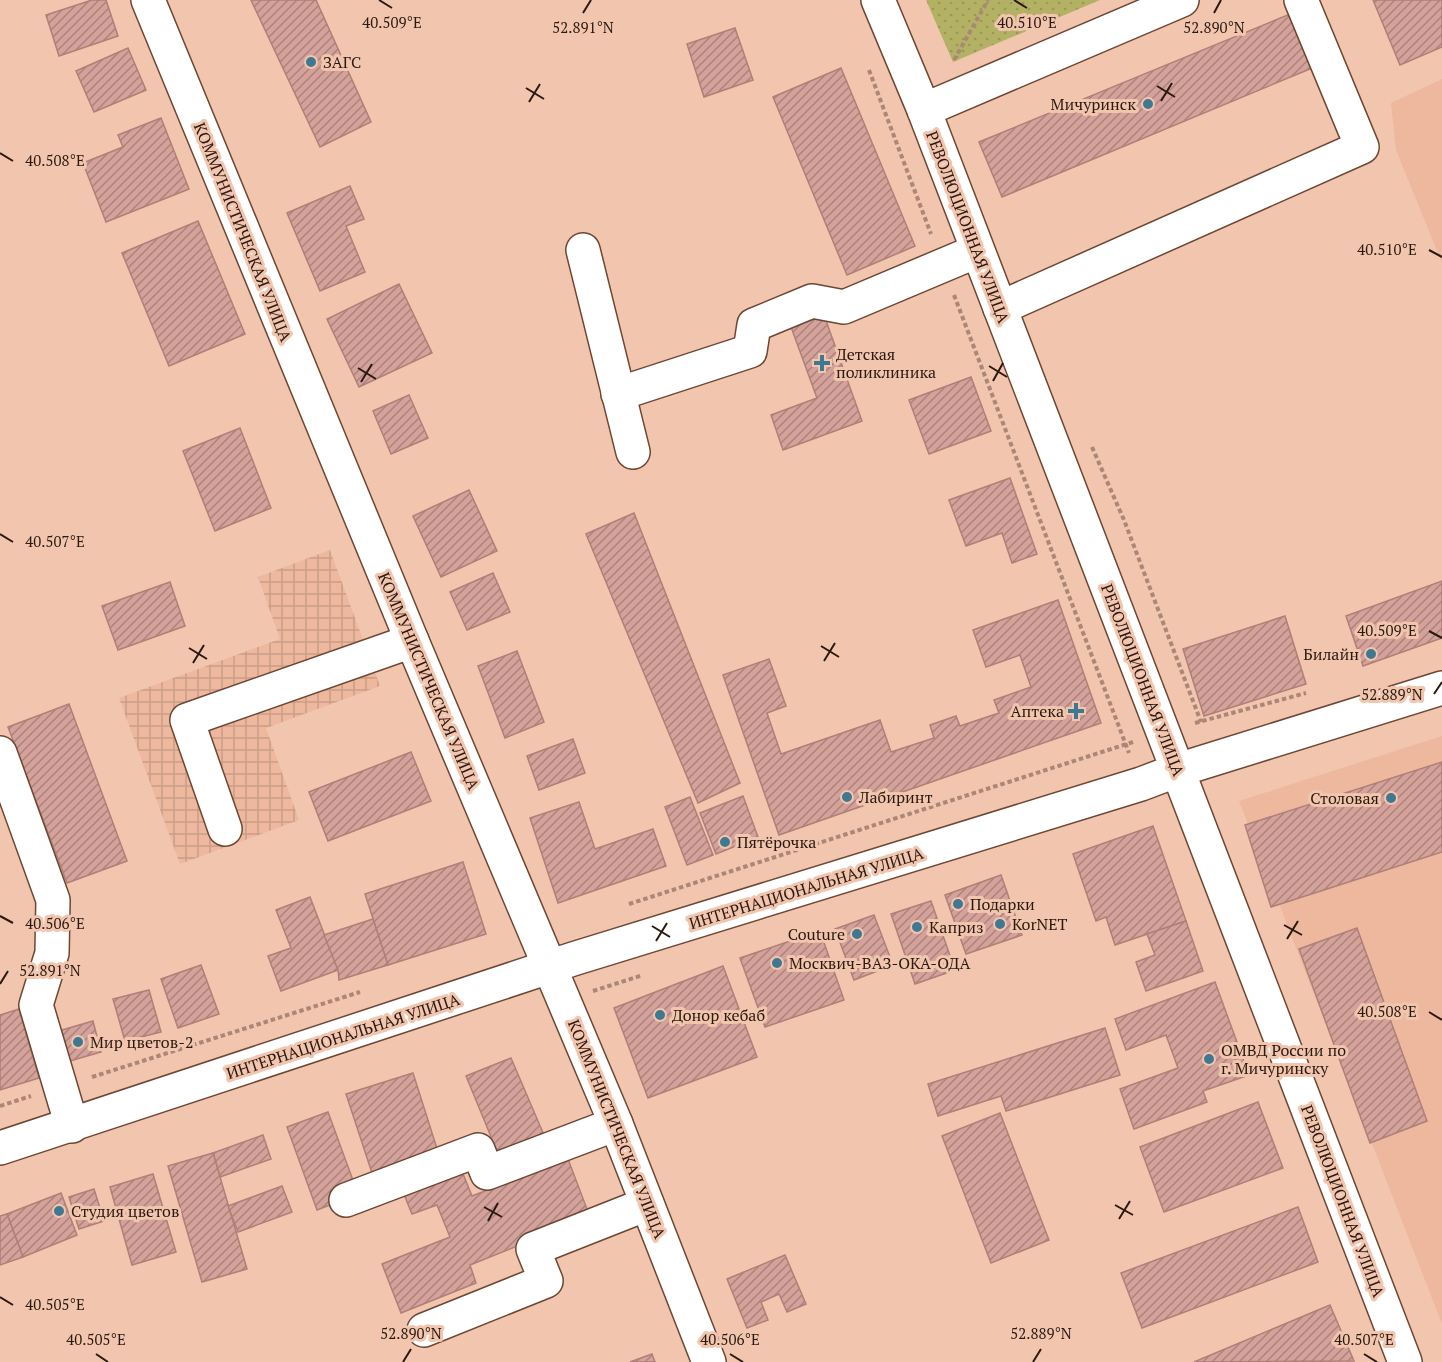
<svg xmlns="http://www.w3.org/2000/svg" width="1442" height="1362" viewBox="0 0 1442 1362" font-family="'PT Serif',serif">
  <defs>
    <pattern id="industrial-grid" width="8" height="8" patternUnits="userSpaceOnUse" patternTransform="scale(1.5)"><rect width="8" height="8" fill="#edb89e"/><path d="M0 4h8M4 0v8" fill="none" stroke="#cb9e87"/></pattern>
    <pattern id="grass-dots" width="8" height="8" patternUnits="userSpaceOnUse" patternTransform="scale(1.5)"><rect width="8" height="8" fill="#b3b264"/><path d="M2 2h.1M6 6h.1" fill="none" stroke="#9a9856" stroke-width="1.8" stroke-linecap="round"/></pattern>
    <pattern id="building-hatch" width="6" height="6" patternUnits="userSpaceOnUse" patternTransform="scale(1.5)"><rect width="6" height="6" fill="#d4a29a"/><path d="M-1 1l2-2M0 6l6-6M5 7l2-2" fill="none" stroke="#ac837c"/></pattern>
  </defs>
  <rect width="100%" height="100%" fill="#f2c5ae"/>
  <!-- built -->
  <g fill="#edb89e">
    <path d="M1442,79V263L1396,150L1391,103Z"/>
    <path d="M1442,736V1324L1239,801Z"/>
  </g>
  <!-- industrial -->
  <path fill="url(#industrial-grid)" d="M330,550L380,686L266,728L299,820L180,864L119,698L280,639L258,577Z"/>
  <!-- grass -->
  <path fill="url(#grass-dots)" d="M926,0H1100L953,62Z"/>
  <!-- building -->
  <g fill="url(#building-hatch)" stroke="#af7f78" stroke-width="1.5">
    <path d="M92,0H106L118,36L59,56L46,15Z"/>
    <path d="M251,0H316L371,122L320,147Z"/>
    <path d="M1373,0H1442V47L1400,65Z"/>
    <path d="M1295,12L1317,66L1002,197L979,142Z"/>
    <path d="M735,28L753,80L704,97L687,44Z"/>
    <path d="M128,48L146,90L94,112L76,71Z"/>
    <path d="M841,68L915,246L847,275L773,97Z"/>
    <path d="M161,118L189,189L106,222L83,163L123,147L118,135Z"/>
    <path d="M350,186L364,219L346,226L365,272L320,291L287,213Z"/>
    <path d="M198,221L245,334L169,366L122,253Z"/>
    <path d="M399,284L432,353L359,387L327,319Z"/>
    <path d="M824,315L862,421L783,450L771,415L817,398L791,327Z"/>
    <path d="M971,377L991,431L929,454L909,400Z"/>
    <path d="M409,395L428,438L391,454L373,411Z"/>
    <path d="M240,428L271,508L215,531L183,451Z"/>
    <path d="M1010,478L1037,554L1012,563L1002,533L966,546L949,500Z"/>
    <path d="M469,490L497,551L441,577L413,516Z"/>
    <path d="M634,513L740,783L698,803L586,534Z"/>
    <path d="M493,573L510,612L467,630L450,592Z"/>
    <path d="M1442,581V638L1363,666L1346,616Z"/>
    <path d="M170,582L185,626L118,650L102,606Z"/>
    <path d="M1058,600L1101,723L779,835L723,675L769,659L786,706L767,713L781,754L880,720L891,752L934,738L930,725L956,716L960,726L999,713L994,700L1031,687L1020,655L986,667L973,630Z"/>
    <path d="M1285,616L1306,684L1204,716L1183,649Z"/>
    <path d="M517,651L544,722L505,738L478,666Z"/>
    <path d="M69,704L127,861L67,883L8,727Z"/>
    <path d="M573,739L585,773L539,790L527,756Z"/>
    <path d="M411,752L431,801L328,841L309,792Z"/>
    <path d="M1442,762V852L1271,907L1245,825Z"/>
    <path d="M743,796L758,837L716,854L700,813Z"/>
    <path d="M690,797L713,855L687,865L665,807Z"/>
    <path d="M579,802L595,849L653,829L666,866L558,903L530,818Z"/>
    <path d="M1153,826L1186,921L1115,945L1106,917L1096,921L1073,854Z"/>
    <path d="M463,862L486,934L388,965L365,894Z"/>
    <path d="M1001,875L1022,935L966,954L945,895Z"/>
    <path d="M310,897L338,970L281,991L268,956L291,948L276,910Z"/>
    <path d="M931,901L955,970L915,984L891,914Z"/>
    <path d="M874,915L893,965L854,980L835,929Z"/>
    <path d="M373,919L388,965L339,980L338,970L324,935Z"/>
    <path d="M1186,921L1203,971L1146,991L1136,962L1155,955L1147,934Z"/>
    <path d="M1357,928L1427,1121L1370,1143L1299,949Z"/>
    <path d="M820,931L844,1000L765,1027L740,958Z"/>
    <path d="M201,965L219,1014L178,1028L161,979Z"/>
    <path d="M723,966L757,1057L648,1098L614,1008Z"/>
    <path d="M1215,982L1249,1075L1203,1091L1207,1102L1134,1129L1120,1089L1178,1068L1166,1035L1126,1050L1115,1019Z"/>
    <path d="M149,990L161,1032L125,1041L113,999Z"/>
    <path d="M19,1009L39,1078L0,1090V1015Z"/>
    <path d="M93,1021L101,1052L63,1063L55,1032Z"/>
    <path d="M1105,1028L1120,1075L1006,1111L1001,1096L938,1116L928,1084Z"/>
    <path d="M511,1058L547,1142L501,1161L466,1076Z"/>
    <path d="M413,1073L440,1158L374,1179L346,1094Z"/>
    <path d="M1258,1102L1283,1168L1164,1212L1140,1147Z"/>
    <path d="M328,1112L358,1194L317,1210L287,1127Z"/>
    <path d="M1000,1113L1049,1240L991,1263L942,1136Z"/>
    <path d="M263,1135L271,1159L220,1177L213,1153Z"/>
    <path d="M213,1153L247,1269L202,1282L168,1166Z"/>
    <path d="M568,1159L590,1217L470,1265L476,1283L401,1313L382,1264L450,1237L437,1205L412,1214L403,1192L461,1169L472,1196Z"/>
    <path d="M153,1174L176,1252L132,1265L110,1187Z"/>
    <path d="M282,1186L292,1212L238,1232L228,1206Z"/>
    <path d="M94,1189L104,1221L79,1229L69,1197Z"/>
    <path d="M61,1193L77,1235L23,1257L7,1214Z"/>
    <path d="M1298,1207L1318,1262L1142,1328L1121,1273Z"/>
    <path d="M7,1214L23,1257L0,1265V1216Z"/>
    <path d="M785,1255L806,1304L787,1312L779,1294L761,1302L768,1320L747,1328L727,1279Z"/>
    <path d="M1330,1305L1354,1361L1194,1362Z"/>
    <path d="M652,1354L655,1362H630Z"/>
  </g>
  <g fill="none" stroke-linecap="round" stroke-linejoin="round">
    <defs>
      <g id="minor">
        <path d="M148,0L412,641L616,1124L709,1362"/>
        <path d="M878,0L924,110L1405,1362"/>
        <path d="M924,110L1182,0"/>
        <path d="M583,250L633,452"/>
        <path d="M1000,308L1362,147L1301,0"/>
        <path d="M618,394L750,351L754,325L812,301L844,307L977,251"/>
        <path d="M0,753L53,900L52,953L36,1005L72,1126"/>
        <path d="M225,829L187,720L412,641"/>
        <path d="M346,1200L478,1150L487,1173L616,1124"/>
        <path d="M424,1330L546,1281L533,1249L647,1204"/>
      </g>
      <path id="major" d="M0,1148L573,959L1141,784L1178,770L1442,688"/>
    </defs>
    <!-- minor casing -->
    <use href="#minor" stroke="#6d4733" stroke-width="36"/>
    <!-- major casing -->
    <use href="#major" stroke="#6d4733" stroke-width="36"/>
    <!-- path -->
    <g stroke="#aa8776" stroke-width="4" stroke-dasharray="4.5 3" stroke-linecap="butt">
      <path d="M954,60L988,0"/>
      <path d="M869,70L931,234"/>
      <path d="M954,295L1129,753"/>
      <path d="M1092,447L1124,520L1201,722"/>
      <path d="M1195,723L1306,693"/>
      <path d="M629,904L1133,742"/>
      <path d="M593,991L643,975"/>
      <path d="M92,1077L360,992"/>
      <path d="M0,1106L31,1096"/>
    </g>
    <!-- minor -->
    <use href="#minor" stroke="#fff" stroke-width="33"/>
    <!-- major -->
    <use href="#major" stroke="#fff" stroke-width="33"/>
  </g>
  <!-- ticks -->
  <path fill="none" stroke="#2a1911" stroke-width="2" d="M379,0L392,8M1014,0L1027,8M583,13L591,0M1214,13L1221,0M1157,86L1175,97M526,88L544,99M1161,101L1172,83M529,102L540,84M0,153L13,161M1429,250L1442,257M989,366L1007,377M358,368L376,379M993,381L1003,363M361,382L372,364M0,534L13,542M1429,631L1442,638M821,646L839,657M189,648L207,659M824,661L835,643M193,663L204,645M1434,694L1442,682M0,916L13,923M1284,925L1302,935M652,926L670,937M1287,939L1298,921M656,941L667,923M0,984L8,971M1429,1012L1442,1020M1115,1205L1133,1215M484,1207L502,1217M1119,1219L1130,1201M488,1221L498,1203M0,1297L13,1305M96,1354L108,1362M730,1354L743,1362M1364,1354L1377,1362M403,1362L411,1349M1033,1362L1041,1349"/>
  <!-- markers -->
  <g fill="#3e7891" stroke="#f2c5ae" stroke-width="2">
    <circle cx="311" cy="62" r="6"/>
    <circle cx="1148" cy="104" r="6"/>
    <path d="M819 354h6v6h6v6h-6v6h-6v-6h-6v-6h6z"/>
    <circle cx="1371" cy="654" r="6"/>
    <path d="M1073 702h6v6h6v6h-6v6h-6v-6h-6v-6h6z"/>
    <circle cx="847" cy="797" r="6"/>
    <circle cx="1391" cy="798" r="6"/>
    <circle cx="725" cy="842" r="6"/>
    <circle cx="958" cy="904" r="6"/>
    <circle cx="1000" cy="924" r="6"/>
    <circle cx="917" cy="927" r="6"/>
    <circle cx="857" cy="934" r="6"/>
    <circle cx="777" cy="963" r="6"/>
    <circle cx="660" cy="1015" r="6"/>
    <circle cx="78" cy="1042" r="6"/>
    <circle cx="1209" cy="1059" r="6"/>
    <circle cx="59" cy="1211" r="6"/>
  </g>
  <g text-anchor="middle" stroke-width="6" stroke-linejoin="round" paint-order="stroke">
    <!-- poi labels -->
    <g font-size="16" fill="#2a1911" stroke="#f2c5ae" text-anchor="start">
      <text x="323" y="68">ЗАГС</text>
      <text x="1136" y="110" text-anchor="end">Мичуринск</text>
      <text x="836" y="360">Детская<tspan x="836" dy="18">поликлиника</tspan></text>
      <text x="1359" y="660" text-anchor="end">Билайн</text>
      <text x="1064" y="717" text-anchor="end">Аптека</text>
      <text x="859" y="803">Лабиринт</text>
      <text x="1379" y="804" text-anchor="end">Столовая</text>
      <text x="737" y="848">Пятёрочка</text>
      <text x="970" y="910">Подарки</text>
      <text x="1012" y="930">KorNET</text>
      <text x="929" y="933">Каприз</text>
      <text x="845" y="940" text-anchor="end">Couture</text>
      <text x="789" y="969">Москвич-ВАЗ-ОКА-ОДА</text>
      <text x="672" y="1021">Донор кебаб</text>
      <text x="90" y="1048">Мир цветов-2</text>
      <text x="1221" y="1056">ОМВД России по<tspan x="1221" dy="18">г. Мичуринску</tspan></text>
      <text x="71" y="1217">Студия цветов</text>
    </g>
    <!-- street labels -->
    <g font-size="16" fill="#2a1911" stroke="#f2c5ae">
      <text transform="translate(968 227) rotate(69)" y="6">РЕВОЛЮЦИОННАЯ УЛИЦА</text>
      <text transform="translate(243 232) rotate(68)" y="6">КОММУНИСТИЧЕСКАЯ УЛИЦА</text>
      <text transform="translate(1143 680) rotate(69)" y="6">РЕВОЛЮЦИОННАЯ УЛИЦА</text>
      <text transform="translate(429 681) rotate(67)" y="6">КОММУНИСТИЧЕСКАЯ УЛИЦА</text>
      <text transform="translate(806 888) rotate(-17)" y="6">ИНТЕРНАЦИОНАЛЬНАЯ УЛИЦА</text>
      <text transform="translate(343 1036) rotate(-18)" y="6">ИНТЕРНАЦИОНАЛЬНАЯ УЛИЦА</text>
      <text transform="translate(617 1129) rotate(68)" y="6">КОММУНИСТИЧЕСКАЯ УЛИЦА</text>
      <text transform="translate(1343 1201) rotate(69)" y="6">РЕВОЛЮЦИОННАЯ УЛИЦА</text>
    </g>
  </g>
  <g font-size="15" text-anchor="middle" fill="#2a1911" stroke="#f2c5ae" stroke-width="6" stroke-linejoin="round" paint-order="stroke">
    <text x="392" y="28">40.509°E</text>
    <text x="1027" y="28">40.510°E</text>
    <text x="583" y="33">52.891°N</text>
    <text x="1214" y="33">52.890°N</text>
    <text x="55" y="166">40.508°E</text>
    <text x="1387" y="255">40.510°E</text>
    <text x="55" y="547">40.507°E</text>
    <text x="1387" y="636">40.509°E</text>
    <text x="1392" y="700">52.889°N</text>
    <text x="55" y="929">40.506°E</text>
    <text x="50" y="976">52.891°N</text>
    <text x="1387" y="1017">40.508°E</text>
    <text x="55" y="1310">40.505°E</text>
    <text x="411" y="1339">52.890°N</text>
    <text x="1041" y="1339">52.889°N</text>
    <text x="96" y="1345">40.505°E</text>
    <text x="730" y="1345">40.506°E</text>
    <text x="1364" y="1345">40.507°E</text>
  </g>
</svg>
